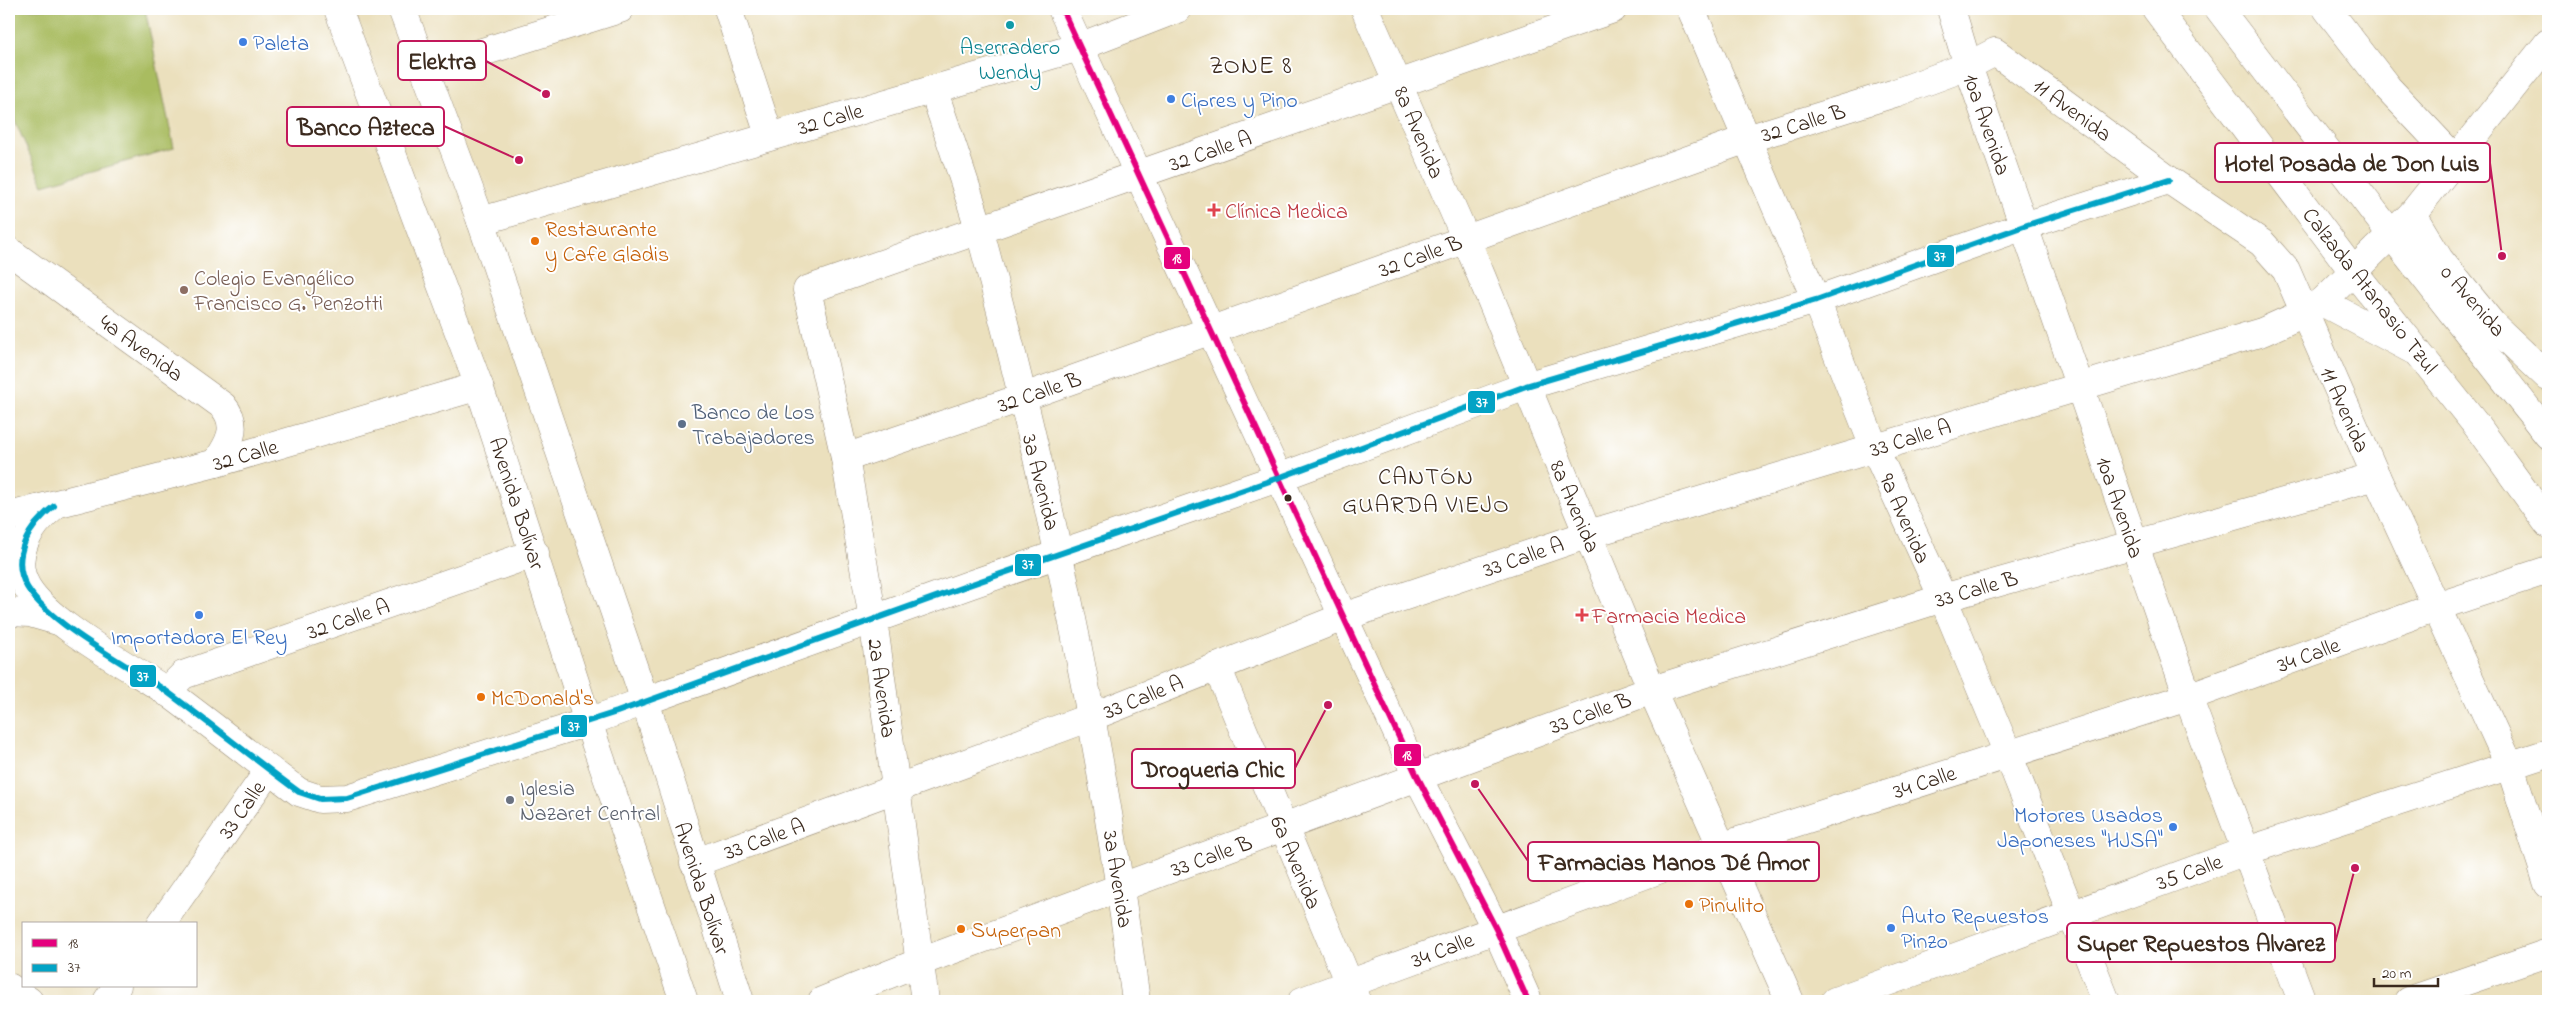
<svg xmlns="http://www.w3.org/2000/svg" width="2557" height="1010" viewBox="0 0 2557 1010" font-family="'Indie Flower',sans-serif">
  <rect width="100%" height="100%" fill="#fff"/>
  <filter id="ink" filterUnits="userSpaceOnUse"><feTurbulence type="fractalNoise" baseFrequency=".02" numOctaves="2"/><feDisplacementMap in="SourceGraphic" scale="10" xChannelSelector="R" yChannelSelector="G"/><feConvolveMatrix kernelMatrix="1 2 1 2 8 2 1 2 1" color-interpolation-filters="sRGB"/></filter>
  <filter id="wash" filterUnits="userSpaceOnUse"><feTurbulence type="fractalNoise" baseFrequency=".0096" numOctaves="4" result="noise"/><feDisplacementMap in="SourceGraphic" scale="20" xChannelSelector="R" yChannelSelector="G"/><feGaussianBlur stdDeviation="1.12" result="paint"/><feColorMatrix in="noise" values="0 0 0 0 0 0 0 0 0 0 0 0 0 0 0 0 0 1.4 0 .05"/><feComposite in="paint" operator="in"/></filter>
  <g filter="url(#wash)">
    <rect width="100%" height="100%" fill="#ebe0bd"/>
    <!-- green -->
    <path fill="#a9bc60" stroke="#72733f" d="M9,9H145L174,148L43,185L9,107Z"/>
  </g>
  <g filter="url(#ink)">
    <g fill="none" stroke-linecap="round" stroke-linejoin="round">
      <defs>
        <g id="minor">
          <path d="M728,9L769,135"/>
          <path d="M1691,9L1816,300L1874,447L1943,598L2008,754L2106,1001"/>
          <path d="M1951,9L1968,66L2188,697L2302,1001"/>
          <path d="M2327,9L2388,88L2456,160"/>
          <path d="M425,70L620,9"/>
          <path d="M933,89C949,136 966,184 980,232C1049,485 1102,742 1136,1001"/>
          <path d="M2412,214L2439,259L2493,325L2548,377"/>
          <path d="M481,221L1079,47L1177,9"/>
          <path d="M845,458L1021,398L1747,139L1895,93L1968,66L1995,52L2169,180L2262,243L2286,270L2376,476L2510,766L2548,884"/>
          <path d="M1217,667L1356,1000"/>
          <path d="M166,692L183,675L535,553"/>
          <path d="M645,701L969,585L1278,478L1526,386L1816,300L2024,226L2169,180"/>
          <path d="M694,863L1091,717L1343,617L1589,534L2262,332L2304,313L2322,302L2412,214L2548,43"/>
          <path d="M9,987L29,1001"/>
          <path d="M822,1001L920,962L1652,690L1943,598L2376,476"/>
          <path d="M925,1001L873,619L845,458L807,290L1613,9"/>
          <path d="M1302,1001L1723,846L2188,697L2436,607L2548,570"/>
          <path d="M1835,1001L2246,851L2548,753"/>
          <path d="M2408,1001L2548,953"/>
        </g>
        <g id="major">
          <path d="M338,9L479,386L588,722L684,1001"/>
          <path d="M402,9L481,221L645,701L740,1001"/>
          <path d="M1062,9L1417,776L1496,929L1528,1001"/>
          <path d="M1365,9L1466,239L1652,690L1790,1001"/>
          <path d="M2156,9L2353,271L2477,426L2548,524"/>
          <path d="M2219,9L2391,234L2548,435"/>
          <path d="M9,251L223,406C240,426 229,444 216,463"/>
          <path d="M2322,302L2411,349"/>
          <path d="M54,506C30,525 9,556 27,587C49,624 129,666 166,691C211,724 254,759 299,792L320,799L347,798L588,722L645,701"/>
          <path d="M9,516L216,463L479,386"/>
          <path d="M9,612L30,613L58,621"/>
          <path d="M161,924L269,770"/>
          <path d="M107,1001L117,986"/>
        </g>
      </defs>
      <!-- minor casing -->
      <use href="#minor" stroke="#93856e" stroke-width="29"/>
      <!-- major casing -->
      <use href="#major" stroke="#93856e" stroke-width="29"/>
      <!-- minor -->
      <use href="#minor" stroke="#fff" stroke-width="28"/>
      <!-- major -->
      <use href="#major" stroke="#fff" stroke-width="28"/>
      <defs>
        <path id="bus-1" d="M1062,9L1417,776L1496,929L1528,1001"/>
        <path id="bus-2" d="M54,506C30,525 9,556 27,587C49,624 129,666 166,691C211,724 254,759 299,792L320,799L347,798L617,712L969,585L1278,478L1526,386L1816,300L2024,226L2169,180"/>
      </defs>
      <!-- bus-1 casing -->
      <use href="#bus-1" stroke="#fff" stroke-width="10"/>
      <!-- bus-2 casing -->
      <use href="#bus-2" stroke="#fff" stroke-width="10"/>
      <!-- bus-1 -->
      <use href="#bus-1" stroke="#e5007d" stroke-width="6"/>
      <!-- bus-2 -->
      <use href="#bus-2" stroke="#03a3c5" stroke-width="6"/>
    </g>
  </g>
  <!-- markers -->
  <circle fill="#0f9aa8" stroke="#fff" stroke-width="2" cx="1010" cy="25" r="5"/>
  <g fill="#3f7fe0" stroke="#fff" stroke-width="2">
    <circle cx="243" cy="42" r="5"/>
    <circle cx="1171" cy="99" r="5"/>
    <circle cx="199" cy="615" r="5"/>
    <circle cx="2173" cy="827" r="5"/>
    <circle cx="1891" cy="928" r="5"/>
  </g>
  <g fill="#e0444e" stroke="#fff" stroke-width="2">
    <path d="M1211.5 202.5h5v5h5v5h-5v5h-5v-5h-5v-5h5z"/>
    <path d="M1579.5 607.5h5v5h5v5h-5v5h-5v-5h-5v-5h5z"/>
  </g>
  <g fill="#e8710a" stroke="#fff" stroke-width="2">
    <circle cx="535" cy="241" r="5"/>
    <circle cx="481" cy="697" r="5"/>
    <circle cx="1689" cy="904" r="5"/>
    <circle cx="961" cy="929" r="5"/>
  </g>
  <circle fill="#8d6e63" stroke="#fff" stroke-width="2" cx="184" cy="290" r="5"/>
  <circle fill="#5c6f8a" stroke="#fff" stroke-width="2" cx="682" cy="424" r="5"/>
  <circle fill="#3b2a1e" stroke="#fff" stroke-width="2" cx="1288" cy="498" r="4.5"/>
  <circle fill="#6b7280" stroke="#fff" stroke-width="2" cx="510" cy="800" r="5"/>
  <g text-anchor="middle" stroke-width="4" stroke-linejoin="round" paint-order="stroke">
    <!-- shop labels -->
    <g font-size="22" fill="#366cbe" stroke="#fff" text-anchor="start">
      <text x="253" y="50">Paleta</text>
      <text x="1181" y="107">Cipres y Pino</text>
      <text x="199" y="644" text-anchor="middle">Importadora El Rey</text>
      <text x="2163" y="822" text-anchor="end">Motores Usados<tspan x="2163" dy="25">Japoneses "HJSA"</tspan></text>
      <text x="1901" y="923">Auto Repuestos<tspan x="1901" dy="25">Pinzo</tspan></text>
    </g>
    <!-- culture labels -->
    <g font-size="22" fill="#0d838f" stroke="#fff">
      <text x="1010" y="54">Aserradero<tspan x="1010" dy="25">Wendy</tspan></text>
    </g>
    <!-- street labels -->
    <g font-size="22" fill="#3b2a1e" stroke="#fff">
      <text transform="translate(2073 109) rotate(36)" y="8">11 Avenida</text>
      <text transform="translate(830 118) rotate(-16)" y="8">32 Calle</text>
      <text transform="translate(1803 122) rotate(-17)" y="8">32 Calle B</text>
      <text transform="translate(1988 124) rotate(71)" y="8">10a Avenida</text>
      <text transform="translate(1420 132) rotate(67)" y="8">8a Avenida</text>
      <text transform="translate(1210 150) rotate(-19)" y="8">32 Calle A</text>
      <text transform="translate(1420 255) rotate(-20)" y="8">32 Calle B</text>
      <text transform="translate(2371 290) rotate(52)" y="8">Calzada Atanasio Tzul</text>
      <text transform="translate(2474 300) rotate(49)" y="8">0 Avenida</text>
      <text transform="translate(142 347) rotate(36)" y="8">4a Avenida</text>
      <text transform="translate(1039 391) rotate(-19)" y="8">32 Calle B</text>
      <text transform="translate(2346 409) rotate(66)" y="8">11 Avenida</text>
      <text transform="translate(1910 437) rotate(-17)" y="8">33 Calle A</text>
      <text transform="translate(245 454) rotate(-16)" y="8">32 Calle</text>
      <text transform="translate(1042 482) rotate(76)" y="8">3a Avenida</text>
      <text transform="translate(518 503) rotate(72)" y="8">Avenida Bolívar</text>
      <text transform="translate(1576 506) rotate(67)" y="8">8a Avenida</text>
      <text transform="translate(2121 507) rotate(71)" y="8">10a Avenida</text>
      <text transform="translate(1906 518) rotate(66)" y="8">9a Avenida</text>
      <text transform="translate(1523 556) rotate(-19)" y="8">33 Calle A</text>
      <text transform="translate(1976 588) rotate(-16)" y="8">33 Calle B</text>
      <text transform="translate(348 618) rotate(-19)" y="8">32 Calle A</text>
      <text transform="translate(2308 654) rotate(-20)" y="8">34 Calle</text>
      <text transform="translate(883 688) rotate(82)" y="8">2a Avenida</text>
      <text transform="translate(1143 696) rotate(-22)" y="8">33 Calle A</text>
      <text transform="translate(1590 712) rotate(-20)" y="8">33 Calle B</text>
      <text transform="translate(1924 781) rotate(-18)" y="8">34 Calle</text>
      <text transform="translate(241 809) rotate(-55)" y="8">33 Calle</text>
      <text transform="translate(764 838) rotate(-20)" y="8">33 Calle A</text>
      <text transform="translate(1211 855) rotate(-20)" y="8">33 Calle B</text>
      <text transform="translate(1297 862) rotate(67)" y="8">6a Avenida</text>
      <text transform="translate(2189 871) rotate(-20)" y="8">35 Calle</text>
      <text transform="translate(1119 879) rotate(81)" y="8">3a Avenida</text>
      <text transform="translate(703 888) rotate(72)" y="8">Avenida Bolívar</text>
      <text transform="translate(1442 949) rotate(-21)" y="8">34 Calle</text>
    </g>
    <!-- health labels -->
    <g font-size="22" fill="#be3a42" stroke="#fff" text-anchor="start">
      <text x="1225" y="218">Clínica Medica</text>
      <text x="1592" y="623">Farmacia Medica</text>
    </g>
    <!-- food labels -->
    <g font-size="22" fill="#c56008" stroke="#fff" text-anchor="start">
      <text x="545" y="236">Restaurante<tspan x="545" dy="25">y Cafe Gladis</tspan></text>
      <text x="491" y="705">McDonald's</text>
      <text x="1699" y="912">Pinulito</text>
      <text x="971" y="937">Superpan</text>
    </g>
    <!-- education labels -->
    <g font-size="22" fill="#785e54" stroke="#fff" text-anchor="start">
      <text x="194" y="285">Colegio Evangélico<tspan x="194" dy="25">Francisco G. Penzotti</tspan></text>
    </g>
    <!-- service labels -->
    <g font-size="22" fill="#4e5e75" stroke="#fff" text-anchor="start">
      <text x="692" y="419">Banco de Los<tspan x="692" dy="25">Trabajadores</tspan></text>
    </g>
    <!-- worship labels -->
    <g font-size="22" fill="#5b616d" stroke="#fff" text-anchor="start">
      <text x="520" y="795">Iglesia<tspan x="520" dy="25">Nazaret Central</tspan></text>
    </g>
    <!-- neighbourhood labels -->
    <g font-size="24" letter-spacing="1" fill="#3b2a1e" stroke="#fff">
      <text x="1426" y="484">CANTÓN<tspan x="1426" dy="28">GUARDA VIEJO</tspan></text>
    </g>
    <!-- quarter labels -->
    <g font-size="25" letter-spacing="1" fill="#3b2a1e" stroke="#fff">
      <text x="1251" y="73">ZONE 8</text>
    </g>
  </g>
  <!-- callouts -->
  <path fill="none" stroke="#c2185b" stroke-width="2" d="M546 94L486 61M519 160L444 126M2502 256L2490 163M1328 705L1295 768M1475 784L1528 861M2355 868L2335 943"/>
  <g fill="#c2185b" stroke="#fff" stroke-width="2">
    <circle cx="546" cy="94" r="5"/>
    <circle cx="519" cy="160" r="5"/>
    <circle cx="2502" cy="256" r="5"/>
    <circle cx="1328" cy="705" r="5"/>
    <circle cx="1475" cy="784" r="5"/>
    <circle cx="2355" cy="868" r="5"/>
  </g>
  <g fill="#fff" stroke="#c2185b" stroke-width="2">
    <rect x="398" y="41" width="88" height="39" rx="5"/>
    <rect x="287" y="107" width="157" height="39" rx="5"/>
    <rect x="2215" y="143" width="275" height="39" rx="5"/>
    <rect x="1132" y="749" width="163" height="39" rx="5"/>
    <rect x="1528" y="842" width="291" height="39" rx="5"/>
    <rect x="2067" y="923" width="268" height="39" rx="5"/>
  </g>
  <g font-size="24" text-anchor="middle" font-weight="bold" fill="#3b2a1e">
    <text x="442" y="69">Elektra</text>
    <text x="366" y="135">Banco Azteca</text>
    <text x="2352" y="171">Hotel Posada de Don Luis</text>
    <text x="1213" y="777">Drogueria Chic</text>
    <text x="1674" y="870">Farmacias Manos Dé Amor</text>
    <text x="2201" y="951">Super Repuestos Alvarez</text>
  </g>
  <g stroke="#fff" stroke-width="2">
    <rect x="1926" y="244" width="29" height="24" rx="5" fill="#03a3c5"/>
    <rect x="1163" y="246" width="28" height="24" rx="5" fill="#e5007d"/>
    <rect x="1467" y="390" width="29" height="24" rx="5" fill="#03a3c5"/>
    <rect x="1014" y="553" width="28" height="24" rx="5" fill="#03a3c5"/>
    <rect x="129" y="664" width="28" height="24" rx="5" fill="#03a3c5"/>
    <rect x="560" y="714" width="28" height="24" rx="5" fill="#03a3c5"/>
    <rect x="1393" y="743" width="29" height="24" rx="5" fill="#e5007d"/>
  </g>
  <g font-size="14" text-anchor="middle" font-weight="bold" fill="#fff">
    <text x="1940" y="261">37</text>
    <text x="1177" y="263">18</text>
    <text x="1482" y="407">37</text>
    <text x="1028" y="569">37</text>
    <text x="143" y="681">37</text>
    <text x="574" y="731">37</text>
    <text x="1407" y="760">18</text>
  </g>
  <!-- margin -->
  <rect width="2557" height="1010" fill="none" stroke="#fff" stroke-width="30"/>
  <!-- legend -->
  <rect x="22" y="922" width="175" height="65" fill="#ffffff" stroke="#b1aaa5"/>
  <rect x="32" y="939" width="25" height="8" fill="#e5007d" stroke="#b1aaa5"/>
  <text x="68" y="948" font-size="15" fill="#3b2a1e">18</text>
  <rect x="32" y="964" width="25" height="8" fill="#03a3c5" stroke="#b1aaa5"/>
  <text x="68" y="972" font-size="15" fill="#3b2a1e">37</text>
  <!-- scale -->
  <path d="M2374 978v8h64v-8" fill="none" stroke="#3b2a1e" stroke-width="2.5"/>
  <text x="2382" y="978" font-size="15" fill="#3b2a1e" stroke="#ffffff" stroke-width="4" paint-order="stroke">20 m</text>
</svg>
